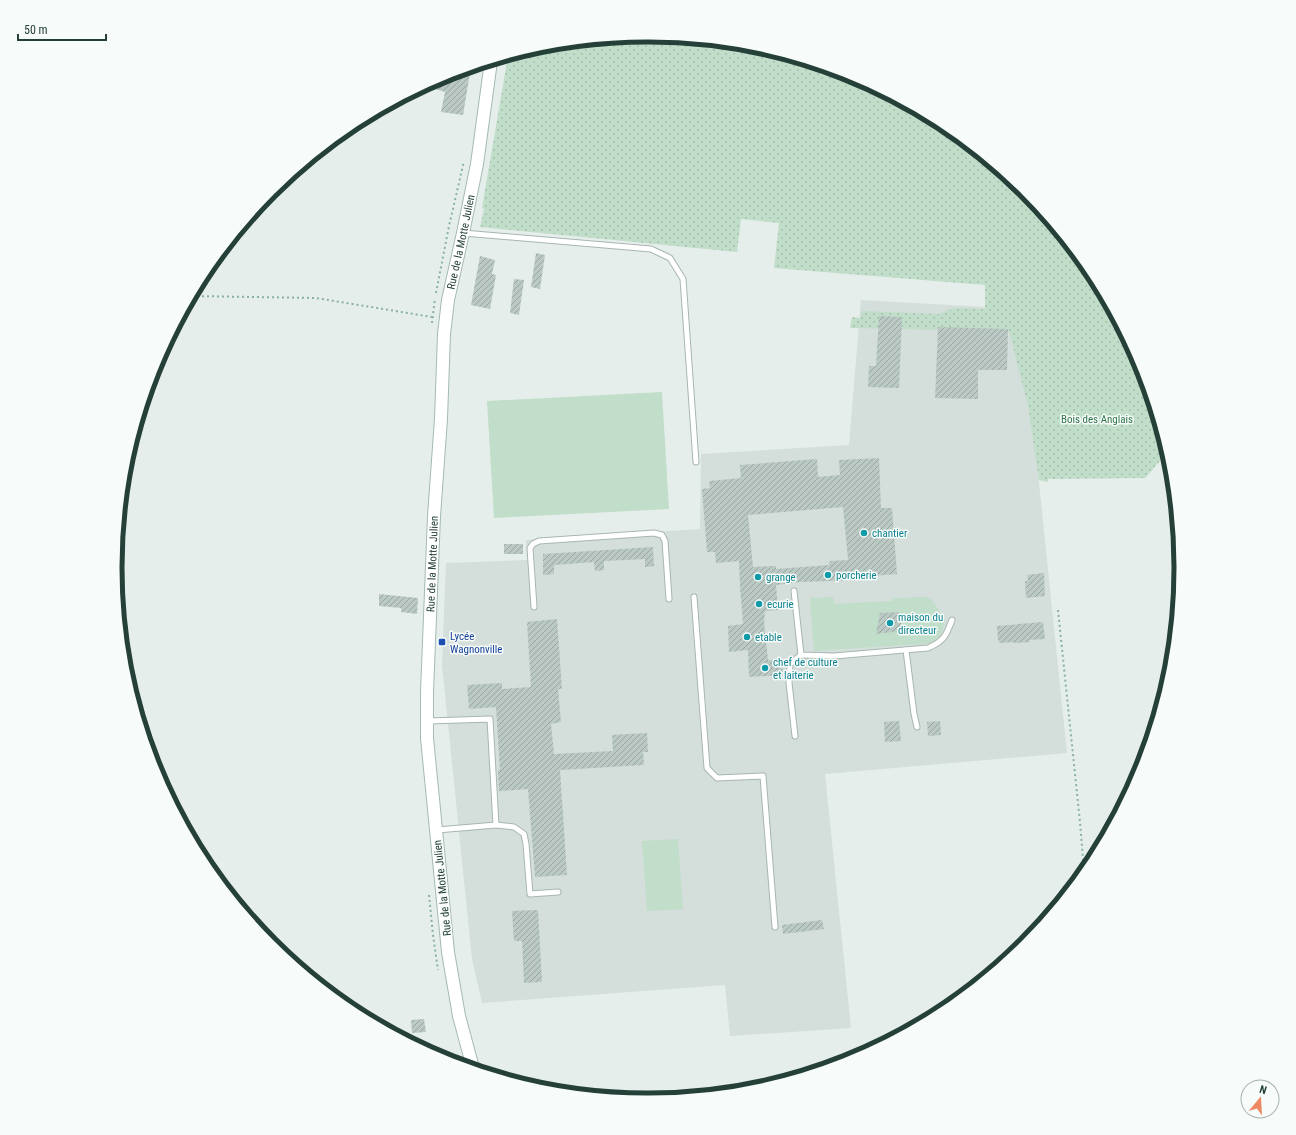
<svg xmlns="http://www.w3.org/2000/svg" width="1296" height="1135" viewBox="0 0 1296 1135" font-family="'Roboto Condensed',sans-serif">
  <defs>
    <pattern id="park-dots" width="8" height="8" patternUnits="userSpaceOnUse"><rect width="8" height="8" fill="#c0dec9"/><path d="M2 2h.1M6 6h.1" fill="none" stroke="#a5c0ad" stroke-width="1.8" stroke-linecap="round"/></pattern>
    <pattern id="building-hatch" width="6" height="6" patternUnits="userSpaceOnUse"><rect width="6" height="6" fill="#bbc9c4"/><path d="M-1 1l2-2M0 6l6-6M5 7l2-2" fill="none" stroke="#98a5a0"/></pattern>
  </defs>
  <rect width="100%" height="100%" fill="#e6eeeb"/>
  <!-- built -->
  <path fill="#d4deda" d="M861,300L1021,309L1067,753L825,774L851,1028L730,1036L725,985L482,1003L472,959L442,665L446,563L527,560L526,540L700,529L701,454L849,445Z"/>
  <!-- green -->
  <g fill="#c0dec9">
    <path d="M662,392L669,509L494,518L487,401Z"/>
    <path d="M833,597L834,604L893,601V598L926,597L932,600L945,619C943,628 941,637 935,643L814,651L810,598Z"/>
    <path d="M678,839L683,909L647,911L642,841Z"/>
  </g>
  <!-- park -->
  <path fill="url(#park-dots)" d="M648,35L752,45L852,76L944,125L1025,191L1091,272L1140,364L1167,453L1145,478L1048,479V482L1039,480L1028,406L1009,331L850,328L852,317L860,318L862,311L939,314L955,308L985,309V285L774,268L779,223L741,219L737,252L480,227L484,209L482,208L508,56L544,45Z"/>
  <!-- building -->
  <g fill="url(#building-hatch)" fill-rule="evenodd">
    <path d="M459,71L470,73L463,115L441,112L445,92L432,88L434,81L444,75Z"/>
    <path d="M536,253L545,255L540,289L531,287Z"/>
    <path d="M480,256L495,260L492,274L496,275L490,309L471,305Z"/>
    <path d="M514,279L524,280L519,315L510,313Z"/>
    <path d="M879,316L902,317L899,388L868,387L869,366H876Z"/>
    <path d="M938,327L1008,329L1007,370H978V399L935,398Z"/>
    <path d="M879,458L881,508H892L897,574L858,577L859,580L800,582L776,585L778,610L765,611L764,623L768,660L782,659L783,675L749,677L748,650L729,652L728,626L743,624L740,586L739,561L716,563L715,552H707L702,489L710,488L709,481L741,478L740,465L817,459L818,477L840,475L839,460ZM843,507L848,560L830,561L829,565L776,569V566L753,567L748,515Z"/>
    <rect x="504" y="544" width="19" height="10"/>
    <path d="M653,547L654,566L645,567V559L604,561V570L595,571L594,562L554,565V574L543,575V554Z"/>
    <path d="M1044,573L1045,596L1026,598L1025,581H1028L1027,575Z"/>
    <path d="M379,594L418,598L417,614L401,612V608L379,606Z"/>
    <path d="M899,612V619H901V631L876,634L880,613Z"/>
    <path d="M557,619L562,689H558L561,722L551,724L554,754L613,751L612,735L647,733L648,752H643L644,765L560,770L567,875L535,877L528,789L499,791L498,770H500L496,707L469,709L467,685L502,683V689L531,687L527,622Z"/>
    <path d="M1043,622L1045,639L1029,640L1030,642L1014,643L1013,642L1000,643L998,640L997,626Z"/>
    <path d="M899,721L901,741L885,742L884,722Z"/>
    <path d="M940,721L941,735L928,736L927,722Z"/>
    <path d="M538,910L542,982L524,983L522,941H514L512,911Z"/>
    <path d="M822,920L824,929L783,934L782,925Z"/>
    <path d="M424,1019L426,1032L412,1033L411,1020Z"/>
  </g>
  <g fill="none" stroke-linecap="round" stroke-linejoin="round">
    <defs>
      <g id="lane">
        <path d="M463,233L651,249L670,258L683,279L696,462"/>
        <path d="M794,591L801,655L834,656L928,648C944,641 946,636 952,620"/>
        <path d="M694,597L707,768L717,778L763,776L775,927"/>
        <path d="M534,607L530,548L533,544L539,541L654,533L662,535L665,541L669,599"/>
        <path d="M906,650L914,714L917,727"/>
        <path d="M428,721L490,719L496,825L437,830"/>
        <path d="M795,736L789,683L790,664L801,655"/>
        <path d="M496,825L514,827L524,834L526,844L530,894L558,892"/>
      </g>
      <g id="secondary">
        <path id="s1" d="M473,1068L459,1016L448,952L427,738V692L434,516L441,419L444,334L448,300L463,233L477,164L491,61"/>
      </g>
    </defs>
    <!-- lane casing -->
    <use href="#lane" stroke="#a8b6b2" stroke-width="7"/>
    <!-- secondary casing -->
    <use href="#secondary" stroke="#a4bab3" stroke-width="14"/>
    <!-- path -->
    <g stroke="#87b1a5" stroke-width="2" stroke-dasharray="2 3" stroke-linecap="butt">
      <path d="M436,293L449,226L464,161"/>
      <path d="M192,296L316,298L432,317"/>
      <path d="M432,323L435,298"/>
      <path d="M1058,610L1080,822L1084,872"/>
      <path d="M429,895L433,935L438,970"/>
    </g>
    <!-- lane -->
    <use href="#lane" stroke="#fff" stroke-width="5"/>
    <!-- secondary -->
    <use href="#secondary" stroke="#fff" stroke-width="12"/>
  </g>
  <!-- markers -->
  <g fill="#0f9aa8" stroke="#f7fbf9" stroke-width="1.5">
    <circle cx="864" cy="533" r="4"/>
    <circle cx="828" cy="575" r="4"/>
    <circle cx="758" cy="577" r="4"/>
    <circle cx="759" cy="604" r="4"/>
    <circle cx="890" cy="623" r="4"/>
    <circle cx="747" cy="637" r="4"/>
    <circle cx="765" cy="668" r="4"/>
  </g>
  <rect fill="#1a4fb4" stroke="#f7fbf9" stroke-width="1.5" x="438" y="638" width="8" height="8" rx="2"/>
  <g text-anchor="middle" stroke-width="3" stroke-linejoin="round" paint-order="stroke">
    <!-- street labels -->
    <g font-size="11" fill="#254039" stroke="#f7fbf9">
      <text dy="4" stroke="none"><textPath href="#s1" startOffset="832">Rue de la Motte Julien</textPath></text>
      <text dy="4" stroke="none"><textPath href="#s1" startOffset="508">Rue de la Motte Julien</textPath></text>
      <text transform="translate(442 888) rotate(-96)" y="4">Rue de la Motte Julien</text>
    </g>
    <!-- park labels -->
    <g font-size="11" fill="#30764c" stroke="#f7fbf9">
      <text x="1097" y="423">Bois des Anglais</text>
    </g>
    <!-- culture labels -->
    <g font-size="11" fill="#0d838f" stroke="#f7fbf9" text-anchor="start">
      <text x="872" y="537">chantier</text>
      <text x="836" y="579">porcherie</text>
      <text x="766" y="581">grange</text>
      <text x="767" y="608">ecurie</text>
      <text x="898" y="621">maison du<tspan x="898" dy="13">directeur</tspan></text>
      <text x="755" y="641">etable</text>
      <text x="773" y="666">chef de culture<tspan x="773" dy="13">et laiterie</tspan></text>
    </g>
    <!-- transit labels -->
    <g font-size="11" fill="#164399" stroke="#f7fbf9" text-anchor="start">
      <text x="450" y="640">Lycée<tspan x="450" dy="13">Wagnonville</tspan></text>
    </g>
  </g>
  <!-- crop -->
  <path d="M0 0H1296V1135H0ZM647 42H649A525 525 0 0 1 1174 567V568A525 525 0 0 1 649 1093H647A525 525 0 0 1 122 568V567A525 525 0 0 1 647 42Z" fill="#f7fbf9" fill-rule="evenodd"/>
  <path fill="none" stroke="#254039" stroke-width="5" d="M647 42H649A525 525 0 0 1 1174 567V568A525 525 0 0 1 649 1093H647A525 525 0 0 1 122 568V567A525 525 0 0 1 647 42Z"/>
  <!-- north arrow -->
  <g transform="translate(1260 1099) rotate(18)"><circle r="19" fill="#f7fbf9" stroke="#a3b0ac"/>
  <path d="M0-3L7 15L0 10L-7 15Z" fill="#ee8964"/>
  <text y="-6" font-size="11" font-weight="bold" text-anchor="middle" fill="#254039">N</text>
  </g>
  <!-- scale -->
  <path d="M18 34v6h88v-6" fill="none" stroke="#254039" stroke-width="2"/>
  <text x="24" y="34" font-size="12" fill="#254039" stroke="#f7fbf9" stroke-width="3" paint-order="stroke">50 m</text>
</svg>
